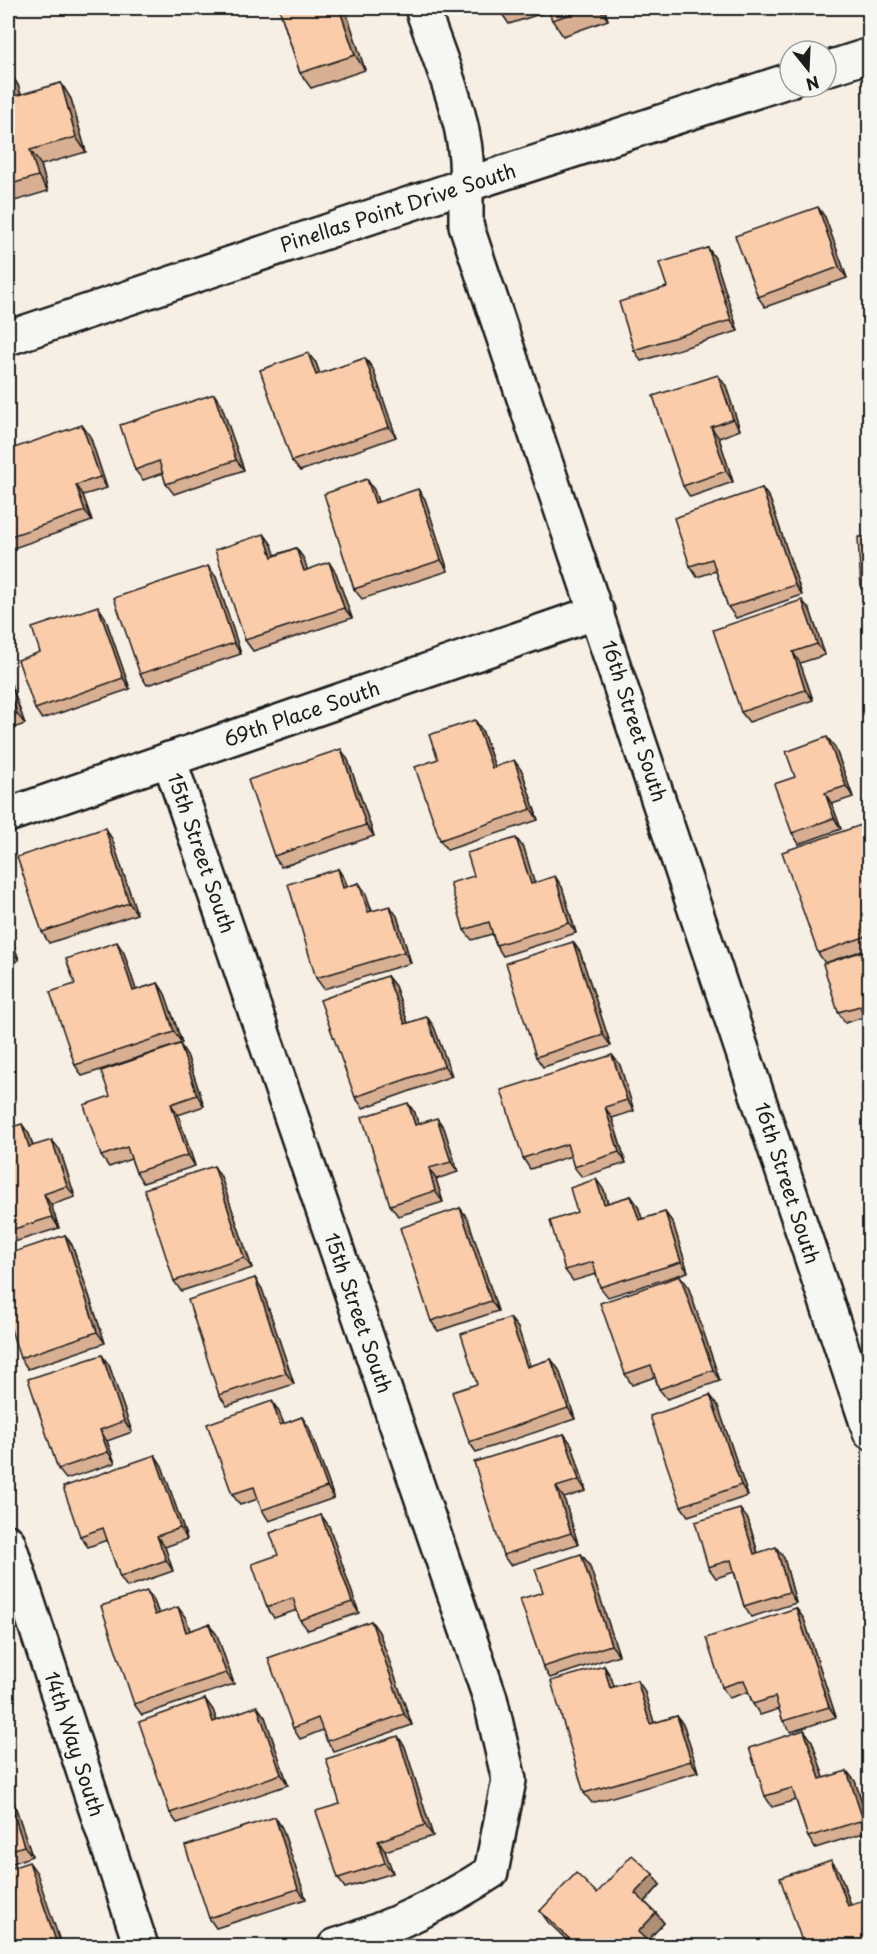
<svg xmlns="http://www.w3.org/2000/svg" width="877" height="1954" viewBox="0 0 877 1954" font-family="'Playpen Sans',sans-serif">
  <rect width="100%" height="100%" fill="#f7eee4"/>
  <filter id="ink" filterUnits="userSpaceOnUse"><feTurbulence type="fractalNoise" baseFrequency=".0167" numOctaves="2"/><feDisplacementMap in="SourceGraphic" scale="12" xChannelSelector="R" yChannelSelector="G"/><feConvolveMatrix kernelMatrix="1 2 1 2 8 2 1 2 1" color-interpolation-filters="sRGB"/></filter>
  <g filter="url(#ink)">
    <g fill="none" stroke-linecap="round" stroke-linejoin="round">
      <defs>
        <g id="street">
          <path d="M422,8C440,62 471,127 466,185"/>
          <path d="M169,759L490,1698L509,1780L491,1872C444,1903 389,1928 335,1946"/>
          <path d="M8,815L597,612"/>
          <path d="M8,1542L141,1946"/>
        </g>
        <g id="secondary">
          <path d="M826,69L870,55"/>
          <path d="M466,185V225L870,1432"/>
          <path d="M8,338L466,185L790,80"/>
        </g>
      </defs>
      <!-- street casing -->
      <use href="#street" stroke="#1c1c1c" stroke-width="38"/>
      <!-- secondary casing -->
      <use href="#secondary" stroke="#1c1c1c" stroke-width="38"/>
      <!-- street -->
      <use href="#street" stroke="#f6f6f2" stroke-width="33"/>
      <!-- secondary -->
      <use href="#secondary" stroke="#f6f6f2" stroke-width="33"/>
    </g>
    <!-- wall -->
    <g fill="#d8af92" stroke="#1c1c1c" stroke-width="1.5">
      <path d="M279,8H345L365,70L311,88L300,73Z"/>
      <path d="M498,8H604L608,20L563,36L552,20L549,11L509,24Z"/>
      <path d="M8,70L18,85L21,95L61,83L71,99L86,152L41,165L48,191L8,203Z"/>
      <path d="M825,217L847,278L765,307L758,297Z"/>
      <path d="M708,248L715,258L738,331L641,361L634,350L667,287Z"/>
      <path d="M365,358L373,369L396,437L300,471L292,461L316,363L320,374Z"/>
      <path d="M726,386L740,430L719,438L733,482L690,497L683,486Z"/>
      <path d="M221,404L244,470L174,494L166,484L163,473L143,480L135,470Z"/>
      <path d="M90,436L107,488L83,495L92,521L8,550V450Z"/>
      <path d="M762,488L770,499L802,595L736,618L728,607L716,571L697,577L690,566Z"/>
      <path d="M374,490L378,502L425,499L448,571L362,599L354,589Z"/>
      <path d="M264,534L272,545L275,555L296,548L304,559L307,570L336,573L352,618L253,651L245,640Z"/>
      <path d="M870,537V599H868L861,588Z"/>
      <path d="M216,577L241,654L147,685L140,674Z"/>
      <path d="M810,610L825,655L800,663L813,700L749,722L741,712Z"/>
      <path d="M105,617L130,689L42,719L35,709L40,652Z"/>
      <path d="M8,676L25,724L8,730Z"/>
      <path d="M482,730L495,767L522,771L538,820L447,850L440,840L438,759Z"/>
      <path d="M835,747L853,797L832,804L841,829L799,844L792,833L795,777Z"/>
      <path d="M348,760L374,836L281,867L274,856Z"/>
      <path d="M870,822V948L825,963L818,953Z"/>
      <path d="M105,828L112,839L137,914L49,943L42,932Z"/>
      <path d="M524,848L534,883L562,887L576,933L503,956L496,945L492,934L472,940L464,930L474,876Z"/>
      <path d="M338,869L345,880L347,887L359,883L366,894L372,911L397,916L411,963L324,989L316,978Z"/>
      <path d="M8,928L19,960L8,964Z"/>
      <path d="M573,942L580,952L611,1046L543,1067L536,1057Z"/>
      <path d="M870,949L864,1017L845,1023L838,1012Z"/>
      <path d="M124,953L136,990L158,983L165,994L182,1043L82,1076L75,1065V984Z"/>
      <path d="M387,976L395,986L408,1023L427,1017L434,1027L452,1076L363,1108L355,1097Z"/>
      <path d="M187,1055L204,1106L178,1115L195,1166L143,1183L136,1172L131,1159L109,1167L101,1156L110,1096Z"/>
      <path d="M612,1055L620,1065L634,1111L612,1118L626,1163L582,1177L574,1167L571,1156L530,1169L523,1158Z"/>
      <path d="M415,1113L418,1124L444,1128L458,1172L436,1179L443,1202L398,1216L390,1205Z"/>
      <path d="M8,1128L29,1134L33,1146L60,1150L75,1197L51,1205L59,1228L8,1244Z"/>
      <path d="M221,1177L252,1268L181,1291L174,1281Z"/>
      <path d="M604,1190L608,1203L631,1196L638,1206L642,1219L665,1212L673,1223L688,1272L608,1297L600,1287L596,1274L573,1281L565,1270L577,1212Z"/>
      <path d="M460,1208L468,1219L498,1311L438,1331L431,1321Z"/>
      <path d="M65,1235L72,1245L105,1343L28,1369L20,1358Z"/>
      <path d="M680,1276L688,1286L720,1381L667,1399L659,1389L655,1377L632,1385L625,1374Z"/>
      <path d="M255,1278L262,1289L294,1384L227,1406L219,1395Z"/>
      <path d="M510,1318L518,1328L530,1366L551,1359L559,1370L575,1419L476,1452L469,1442L477,1384Z"/>
      <path d="M109,1365L132,1432L107,1441L115,1463L66,1479L58,1469Z"/>
      <path d="M710,1395L718,1406L748,1496L688,1516L681,1506Z"/>
      <path d="M272,1401L279,1412L284,1424L302,1417L309,1428L334,1498L269,1521L262,1510L258,1499L240,1505L232,1494Z"/>
      <path d="M564,1434L572,1445L586,1491L564,1498L578,1544L510,1565L503,1555Z"/>
      <path d="M155,1455L162,1466L187,1539L165,1547L173,1571L127,1587L120,1577L107,1540L88,1547L80,1536Z"/>
      <path d="M321,1515L329,1526L359,1613L308,1630L300,1620L297,1610L274,1618L267,1607L278,1555Z"/>
      <path d="M748,1519L758,1553L784,1558L796,1603L751,1617L744,1606L734,1572L716,1578L708,1567Z"/>
      <path d="M581,1554L589,1564L619,1655L550,1678L543,1667V1592Z"/>
      <path d="M147,1591L154,1601L159,1614L186,1618L190,1631L209,1624L217,1635L234,1684L142,1715L134,1704Z"/>
      <path d="M796,1608L804,1619L836,1717L791,1732L783,1721L779,1709L760,1715L753,1704L748,1692L729,1698L722,1687Z"/>
      <path d="M371,1621L379,1632L412,1725L334,1752L327,1741L323,1730L300,1739L293,1728Z"/>
      <path d="M604,1666L611,1677L614,1687L637,1680L644,1690L654,1723L677,1716L684,1726L698,1772L592,1803L584,1793Z"/>
      <path d="M205,1699L213,1710L217,1721L265,1717L288,1785L177,1823L170,1813Z"/>
      <path d="M804,1730L812,1741L824,1778L855,1781L870,1826V1831L815,1848L808,1837L796,1800L772,1807L765,1796Z"/>
      <path d="M405,1747L433,1836L385,1851L393,1873L345,1888L338,1878L340,1804Z"/>
      <path d="M8,1785L32,1856L8,1865Z"/>
      <path d="M275,1817L282,1828L306,1899L216,1928L209,1918Z"/>
      <path d="M839,1871L851,1905L870,1947H804Z"/>
      <path d="M660,1885L645,1902L656,1913L664,1923L647,1940L654,1947H574L548,1922L540,1911L597,1893Z"/>
    </g>
    <!-- shaded-wall -->
    <g fill="#b08f77" stroke="#1c1c1c" stroke-width="1.5">
      <path d="M339,8H345L365,70L355,55Z"/>
      <path d="M599,8H604L608,20Z"/>
      <path d="M8,70L18,85L26,112L15,96Z"/>
      <path d="M61,83L71,99L86,152L76,137Z"/>
      <path d="M30,150L41,165L48,191L38,176Z"/>
      <path d="M818,207L825,217L847,278L839,267Z"/>
      <path d="M708,248L715,258L738,331L731,320Z"/>
      <path d="M308,353L316,363L324,386L316,375Z"/>
      <path d="M365,358L373,369L396,437L389,427Z"/>
      <path d="M718,375L726,386L740,430L733,419Z"/>
      <path d="M214,394L221,404L244,470L236,460Z"/>
      <path d="M82,425L90,436L107,488L100,477Z"/>
      <path d="M711,427L719,438L733,482L726,471Z"/>
      <path d="M367,479L374,490L382,513L375,503Z"/>
      <path d="M76,485L83,495L92,521L85,511Z"/>
      <path d="M762,488L770,499L802,595L795,585Z"/>
      <path d="M418,489L425,499L448,571L441,560Z"/>
      <path d="M264,534L272,545L279,567L272,557Z"/>
      <path d="M296,548L304,559L311,581L304,571Z"/>
      <path d="M329,562L336,573L352,618L344,608Z"/>
      <path d="M208,566L216,577L241,654L234,643Z"/>
      <path d="M802,600L810,610L825,655L817,644Z"/>
      <path d="M98,606L105,617L130,689L123,678Z"/>
      <path d="M793,652L800,663L813,700L805,690Z"/>
      <path d="M8,676L25,724L17,714L8,687Z"/>
      <path d="M475,720L482,730L499,779L492,768Z"/>
      <path d="M827,737L835,747L853,797L846,786Z"/>
      <path d="M341,749L348,760L374,836L366,825Z"/>
      <path d="M514,760L522,771L538,820L531,809Z"/>
      <path d="M825,793L832,804L841,829L834,818Z"/>
      <path d="M105,828L112,839L137,914L129,903Z"/>
      <path d="M516,838L524,848L538,895L531,884Z"/>
      <path d="M338,869L345,880L351,899L343,888Z"/>
      <path d="M555,876L562,887L576,933L569,923Z"/>
      <path d="M359,883L366,894L375,923L368,912Z"/>
      <path d="M390,906L397,916L411,963L404,952Z"/>
      <path d="M8,928L19,960L11,950L8,939Z"/>
      <path d="M117,942L124,953L140,1002L133,991Z"/>
      <path d="M573,942L580,952L611,1046L603,1035Z"/>
      <path d="M387,976L395,986L412,1035L405,1024Z"/>
      <path d="M158,983L165,994L182,1043L174,1032Z"/>
      <path d="M427,1017L434,1027L452,1076L444,1066Z"/>
      <path d="M180,1044L187,1055L204,1106L197,1095Z"/>
      <path d="M612,1055L620,1065L634,1111L627,1100Z"/>
      <path d="M408,1103L415,1113L422,1136L415,1125Z"/>
      <path d="M171,1104L178,1115L195,1166L188,1155Z"/>
      <path d="M605,1107L612,1118L626,1163L619,1152Z"/>
      <path d="M437,1118L444,1128L458,1172L451,1162Z"/>
      <path d="M22,1124L29,1134L37,1158L29,1147Z"/>
      <path d="M52,1140L60,1150L75,1197L67,1186Z"/>
      <path d="M214,1166L221,1177L252,1268L244,1258Z"/>
      <path d="M429,1168L436,1179L443,1202L435,1191Z"/>
      <path d="M596,1179L604,1190L611,1215L604,1204Z"/>
      <path d="M44,1194L51,1205L59,1228L52,1217Z"/>
      <path d="M631,1196L638,1206L646,1231L639,1220Z"/>
      <path d="M460,1208L468,1219L498,1311L491,1301Z"/>
      <path d="M665,1212L673,1223L688,1272L681,1262Z"/>
      <path d="M65,1235L72,1245L105,1343L97,1332Z"/>
      <path d="M680,1276L688,1286L720,1381L713,1370Z"/>
      <path d="M255,1278L262,1289L294,1384L286,1373Z"/>
      <path d="M510,1318L518,1328L534,1378L527,1367Z"/>
      <path d="M102,1355L109,1365L132,1432L124,1421Z"/>
      <path d="M551,1359L559,1370L575,1419L568,1408Z"/>
      <path d="M710,1395L718,1406L748,1496L741,1485Z"/>
      <path d="M272,1401L279,1412L288,1435L280,1425Z"/>
      <path d="M302,1417L309,1428L334,1498L327,1487Z"/>
      <path d="M100,1430L107,1441L115,1463L108,1452Z"/>
      <path d="M564,1434L572,1445L586,1491L579,1480Z"/>
      <path d="M155,1455L162,1466L187,1539L180,1528Z"/>
      <path d="M556,1487L564,1498L578,1544L571,1533Z"/>
      <path d="M740,1509L748,1519L761,1565L754,1554Z"/>
      <path d="M321,1515L329,1526L359,1613L352,1602Z"/>
      <path d="M157,1536L165,1547L173,1571L166,1560Z"/>
      <path d="M776,1547L784,1558L796,1603L789,1592Z"/>
      <path d="M581,1554L589,1564L619,1655L611,1645Z"/>
      <path d="M147,1591L154,1601L163,1626L155,1615Z"/>
      <path d="M178,1607L186,1618L194,1642L186,1632Z"/>
      <path d="M796,1608L804,1619L836,1717L829,1707Z"/>
      <path d="M371,1621L379,1632L412,1725L404,1714Z"/>
      <path d="M209,1624L217,1635L234,1684L226,1673Z"/>
      <path d="M604,1666L611,1677L618,1698L610,1688Z"/>
      <path d="M637,1680L644,1690L658,1735L650,1724Z"/>
      <path d="M205,1699L213,1710L221,1733L213,1722Z"/>
      <path d="M257,1706L265,1717L288,1785L281,1774Z"/>
      <path d="M677,1716L684,1726L698,1772L691,1761Z"/>
      <path d="M804,1730L812,1741L828,1790L820,1779Z"/>
      <path d="M398,1736L405,1747L433,1836L425,1825Z"/>
      <path d="M847,1771L855,1781L870,1828L863,1820Z"/>
      <path d="M8,1785L32,1856L24,1846L8,1796Z"/>
      <path d="M275,1817L282,1828L306,1899L298,1889Z"/>
      <path d="M378,1841L385,1851L393,1873L385,1863Z"/>
      <path d="M831,1860L839,1871L855,1917L848,1906Z"/>
      <path d="M29,1862L37,1873L62,1947H58Z"/>
      <path d="M653,1874L660,1885L643,1904L635,1893Z"/>
      <path d="M656,1913L664,1923L646,1942L638,1932Z"/>
    </g>
    <!-- building -->
    <g fill="#fbccaa" stroke="#1c1c1c" stroke-width="1.5">
      <path d="M279,8H339L355,55L300,73Z"/>
      <path d="M548,8H590L552,20Z"/>
      <path d="M8,70L15,96L61,83L76,137L30,150L38,176L8,185Z"/>
      <path d="M818,207L839,267L758,297L735,236Z"/>
      <path d="M708,248L731,320L634,350L619,302L667,287L659,263Z"/>
      <path d="M308,353L316,375L365,358L389,427L292,461L260,370Z"/>
      <path d="M718,375L733,419L711,427L726,471L683,486L653,396Z"/>
      <path d="M214,394L236,460L166,484L159,461L135,470L120,425Z"/>
      <path d="M82,425L100,477L76,485L85,511L8,537V450Z"/>
      <path d="M367,479L375,503L418,489L441,560L354,589L324,494Z"/>
      <path d="M762,488L795,585L728,607L712,559L690,566L674,518Z"/>
      <path d="M264,534L272,557L296,548L304,571L329,562L344,608L245,640L215,550Z"/>
      <path d="M858,537H870V588H861Z"/>
      <path d="M208,566L234,643L140,674L114,598Z"/>
      <path d="M802,600L817,644L793,652L805,690L741,712L713,630Z"/>
      <path d="M98,606L123,678L35,709L18,660L40,652L32,628Z"/>
      <path d="M8,687L17,714L8,717Z"/>
      <path d="M475,720L492,768L514,760L531,809L440,840L415,767L438,759L429,735Z"/>
      <path d="M827,737L846,786L825,793L834,818L792,833L774,784L795,777L786,752Z"/>
      <path d="M341,749L366,825L274,856L248,780Z"/>
      <path d="M870,822V935L818,953L782,852Z"/>
      <path d="M105,828L129,903L42,932L17,857Z"/>
      <path d="M516,838L531,884L555,876L569,923L496,945L489,922L464,930L450,883L474,876L467,853Z"/>
      <path d="M338,869L343,888L359,883L368,912L390,906L404,952L316,978L288,884Z"/>
      <path d="M8,939L11,950L8,951Z"/>
      <path d="M117,942L133,991L158,983L174,1032L75,1065L50,992L75,984L66,959Z"/>
      <path d="M573,942L603,1035L536,1057L506,963Z"/>
      <path d="M870,949V1036L860,1006L838,1012L823,964Z"/>
      <path d="M387,976L405,1024L427,1017L444,1066L355,1097L320,1000Z"/>
      <path d="M180,1044L197,1095L171,1104L188,1155L136,1172L127,1147L101,1156L84,1105L110,1096L101,1071Z"/>
      <path d="M612,1055L627,1100L605,1107L619,1152L574,1167L567,1144L523,1158L501,1090Z"/>
      <path d="M870,1080V1100L864,1082Z"/>
      <path d="M408,1103L415,1125L437,1118L451,1162L429,1168L435,1191L390,1205L362,1117Z"/>
      <path d="M22,1124L29,1147L52,1140L67,1186L44,1194L52,1217L8,1231V1128Z"/>
      <path d="M214,1166L244,1258L174,1281L144,1189Z"/>
      <path d="M596,1179L604,1204L631,1196L639,1220L665,1212L681,1262L600,1287L593,1262L565,1270L550,1221L577,1212L570,1188Z"/>
      <path d="M460,1208L491,1301L431,1321L400,1228Z"/>
      <path d="M65,1235L97,1332L20,1358L8,1320V1254Z"/>
      <path d="M680,1276L713,1370L659,1389L651,1365L625,1374L600,1303Z"/>
      <path d="M255,1278L286,1373L219,1395L188,1300Z"/>
      <path d="M510,1318L527,1367L551,1359L568,1408L469,1442L452,1392L477,1384L461,1334Z"/>
      <path d="M102,1355L124,1421L100,1430L108,1452L58,1469L28,1379Z"/>
      <path d="M710,1395L741,1485L681,1506L650,1416Z"/>
      <path d="M272,1401L280,1425L302,1417L327,1487L262,1510L254,1487L232,1494L207,1424Z"/>
      <path d="M564,1434L579,1480L556,1487L571,1533L503,1555L474,1462Z"/>
      <path d="M155,1455L180,1528L157,1536L166,1560L120,1577L103,1528L80,1536L63,1487Z"/>
      <path d="M740,1509L754,1554L776,1547L789,1592L744,1606L731,1560L708,1567L695,1522Z"/>
      <path d="M321,1515L352,1602L300,1620L293,1598L267,1607L252,1564L278,1555L270,1533Z"/>
      <path d="M581,1554L611,1645L543,1667L520,1599L543,1592L535,1569Z"/>
      <path d="M147,1591L155,1615L178,1607L186,1632L209,1624L226,1673L134,1704L101,1606Z"/>
      <path d="M796,1608L829,1707L783,1721L775,1697L753,1704L744,1680L722,1687L706,1638Z"/>
      <path d="M371,1621L404,1714L327,1741L318,1718L293,1728L268,1658Z"/>
      <path d="M604,1666L610,1688L637,1680L650,1724L677,1716L691,1761L584,1793L551,1681Z"/>
      <path d="M205,1699L213,1722L257,1706L281,1774L170,1813L139,1722Z"/>
      <path d="M804,1730L820,1779L847,1771L863,1820L808,1837L792,1788L765,1796L749,1748Z"/>
      <path d="M398,1736L425,1825L378,1841L385,1863L338,1878L316,1811L340,1804L326,1759Z"/>
      <path d="M8,1796L24,1846L8,1851Z"/>
      <path d="M275,1817L298,1889L209,1918L185,1846Z"/>
      <path d="M632,1855L653,1874L635,1893L656,1913L638,1932L654,1947H578L540,1911L576,1873L597,1893Z"/>
      <path d="M831,1860L848,1906L870,1899V1947H833L830,1938L808,1947H804L780,1878Z"/>
      <path d="M29,1862L58,1947H8V1869Z"/>
    </g>
  </g>
  <g text-anchor="middle" stroke-width="4.5" stroke-linejoin="round" paint-order="stroke">
    <!-- street labels -->
    <g font-size="20" fill="#1c1c1c" stroke="#f6f6f2">
      <text transform="translate(398 208) rotate(-18)" y="7">Pinellas Point Drive South</text>
      <text transform="translate(302 714) rotate(-19)" y="7">69th Place South</text>
      <text transform="translate(634 721) rotate(72)" y="7">16th Street South</text>
      <text transform="translate(201 853) rotate(71)" y="7">15th Street South</text>
      <text transform="translate(787 1183) rotate(72)" y="7">16th Street South</text>
      <text transform="translate(358 1313) rotate(71)" y="7">15th Street South</text>
      <text transform="translate(74 1744) rotate(72)" y="7">14th Way South</text>
    </g>
  </g>
  <!-- margin -->
  <rect width="877" height="1954" fill="none" stroke="#f6f6f2" stroke-width="30"/>
  <rect x="15" y="15" width="847" height="1924" fill="none" stroke="#1c1c1c" stroke-width="2" filter="url(#ink)"/>
  <!-- north arrow -->
  <g transform="translate(808 69) rotate(162)"><circle r="28" fill="#f6f6f2" stroke="#9f9f9c" stroke-width="1.5"/>
  <path d="M0-4.5L10 22L0 15L-10 22Z" fill="#1c1c1c"/>
  <text y="-9" font-size="16" font-weight="bold" text-anchor="middle" fill="#1c1c1c">N</text>
  </g>
</svg>
